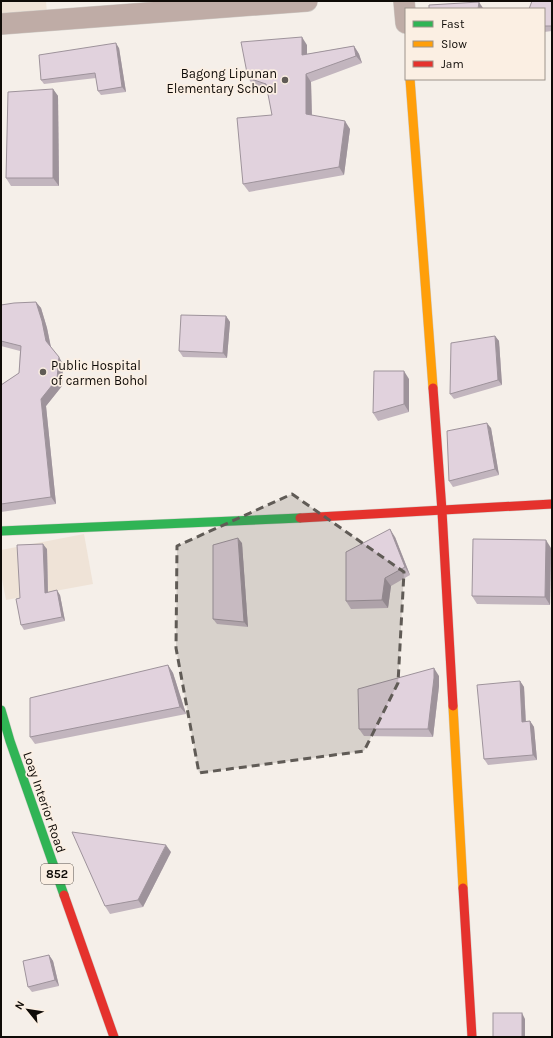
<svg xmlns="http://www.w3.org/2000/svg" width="553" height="1038" viewBox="0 0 553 1038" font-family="Karla,sans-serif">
  <rect width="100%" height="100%" fill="#f5efe9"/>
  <!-- built -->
  <g fill="#efe3d7">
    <path d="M1,1H46L47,13L1,17Z"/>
    <path d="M84,534L93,584L6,600L1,574V550Z"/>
  </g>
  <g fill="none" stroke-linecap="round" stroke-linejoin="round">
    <defs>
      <g id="street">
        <path d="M404,1L406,23"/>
        <path d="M1,24L307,1"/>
      </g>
      <g id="fast">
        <path d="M1,531L300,518"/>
        <path d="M1,710L10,741L64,895"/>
      </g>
      <g id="slow">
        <path d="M410,79L433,388"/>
        <path d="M453,706L463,888"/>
      </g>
      <g id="jam">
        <path d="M433,388L442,511L453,706"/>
        <path d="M300,518L552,504"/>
        <path d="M463,888L472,1037"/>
        <path d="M64,895L114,1037"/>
      </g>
    </defs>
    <!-- street casing -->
    <use href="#street" stroke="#cfcbc6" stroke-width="22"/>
    <!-- fast casing -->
    <use href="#fast" stroke="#cfcbc6" stroke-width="10"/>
    <!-- slow casing -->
    <use href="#slow" stroke="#cfcbc6" stroke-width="10"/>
    <!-- jam casing -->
    <use href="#jam" stroke="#cfcbc6" stroke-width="10"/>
    <!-- street -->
    <use href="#street" stroke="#bfaca6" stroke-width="21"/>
    <!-- fast -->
    <use href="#fast" stroke="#30b455" stroke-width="9"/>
    <!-- slow -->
    <use href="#slow" stroke="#ff9f0a" stroke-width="9"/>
    <!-- jam -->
    <use href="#jam" stroke="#e5322d" stroke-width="9"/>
  </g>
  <!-- wall -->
  <g fill="#c2b5be">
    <path d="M552,1V31L544,32V9Z"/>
    <path d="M307,45V54L354,46L359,54L362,63L311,82L312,115L350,129L344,175L249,192L243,184L272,115L268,91L253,85L248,78Z"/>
    <path d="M119,48L126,92L101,95L98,91L96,78L44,84L41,80Z"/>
    <path d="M53,89L58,96L59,186H11L6,178Z"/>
    <path d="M36,302L41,308L47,328L51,347L63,364L62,386L46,406L56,504L1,512V385L19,373L20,351L1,346V305Z"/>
    <path d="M226,316L230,322L227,358L183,357L179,351Z"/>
    <path d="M495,336L499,341L502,385L454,399L450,394Z"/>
    <path d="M409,379V412L378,421L373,413Z"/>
    <path d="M491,428L499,475L453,487L449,481Z"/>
    <path d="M395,537L410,575L391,586L388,608L351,609L346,601Z"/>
    <path d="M242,543L248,627L217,624L213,619Z"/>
    <path d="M551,548L550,605L477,604L472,596Z"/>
    <path d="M47,549L48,592L60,595L65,621L24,630L21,625L20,598Z"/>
    <path d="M168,665L173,673L186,714L35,744L30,737Z"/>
    <path d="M439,676V686L433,737L364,736L359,729Z"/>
    <path d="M520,681L524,687L526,722L530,721L534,727L537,760L488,765L484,759Z"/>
    <path d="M171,852L143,907L110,914L105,906Z"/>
    <path d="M49,955L53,961L59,986L32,992L28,987Z"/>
  </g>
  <!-- shaded-wall -->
  <g fill="#9e939b">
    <path d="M479,2L483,8L482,9H478Z"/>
    <path d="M302,37L307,45V63L302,55Z"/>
    <path d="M116,43L119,48L126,92L122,87Z"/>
    <path d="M354,46L359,54L362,63L356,56Z"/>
    <path d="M306,74L311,82L312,122L306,114Z"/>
    <path d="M53,89L58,96L59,186L53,178Z"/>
    <path d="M345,121L350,129L344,175L339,167Z"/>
    <path d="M36,302L41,308L47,328L51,348L46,341Z"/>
    <path d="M226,316L230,322L227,358L223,353Z"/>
    <path d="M495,336L499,341L502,385L498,380Z"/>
    <path d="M59,357L63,364L62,386L46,406L56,504L51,497L41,399Z"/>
    <path d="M404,371L409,379V412L404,404Z"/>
    <path d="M487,423L491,428L499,475L495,469Z"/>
    <path d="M390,529L395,537L410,575L405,567Z"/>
    <path d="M238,538L242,543L248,627L244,622Z"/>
    <path d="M546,540L551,548L550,605L545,597Z"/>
    <path d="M43,544L47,549L48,597L45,593Z"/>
    <path d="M385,578L391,586L388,608L382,600Z"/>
    <path d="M57,590L60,595L65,621L62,617Z"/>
    <path d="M168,665L173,673L186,714L180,707Z"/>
    <path d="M434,668L439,676V686L433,737L428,729Z"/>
    <path d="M520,681L524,687L526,728L522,722Z"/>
    <path d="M530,721L534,727L537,760L533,755Z"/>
    <path d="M166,845L171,852L143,907L138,900Z"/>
    <path d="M49,955L53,961L59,986L55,980Z"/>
    <path d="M522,1013L525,1019V1037H522Z"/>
  </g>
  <!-- building -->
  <g fill="#e1d2dd" stroke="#9e939b">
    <path d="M532,1H552V26H544V9H529Z"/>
    <path d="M479,2L478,9H429V5Z"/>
    <path d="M302,37V55L354,46L356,56L306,74V114L345,121L339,167L243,184L237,118L272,115L266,84L248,78L241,42Z"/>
    <path d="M116,43L122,87L98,91L95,73L41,80L39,55Z"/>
    <path d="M53,89V178H6L8,92Z"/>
    <path d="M36,302L42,321L46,341L59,357L57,379L41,399L51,497L1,504V385L19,373L21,346L1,341V305L14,303Z"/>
    <path d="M181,315L226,316L223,353L179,351Z"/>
    <path d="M495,336L498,380L450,394L451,343Z"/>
    <path d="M374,371H404V404L373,413Z"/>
    <path d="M487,423L495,469L449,481L447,431Z"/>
    <path d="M390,529L405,567L385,578L382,600L346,601V552Z"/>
    <path d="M238,538L244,622L213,619V545Z"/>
    <path d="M473,539L546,540L545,597L472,596Z"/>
    <path d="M43,544L45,593L57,590L62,617L21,625L16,599L20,598L17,545Z"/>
    <path d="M168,665L180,707L30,737V698Z"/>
    <path d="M434,668V678L428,729H359L358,689Z"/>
    <path d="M520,681L522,722L530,721L533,755L484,759L477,685Z"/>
    <path d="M72,832L166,845L138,900L105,906Z"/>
    <path d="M49,955L55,980L28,987L23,961Z"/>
    <rect x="493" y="1013" width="29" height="24"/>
  </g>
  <!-- marked area -->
  <path fill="#605b56" fill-opacity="0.2" stroke="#605b56" stroke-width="3" stroke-dasharray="8 5" stroke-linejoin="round" d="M292,494L404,572L398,683L364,751L199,773L176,648L177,546Z"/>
  <!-- markers -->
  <g fill="#605b56" stroke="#fbefe3" stroke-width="1.5">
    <circle cx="285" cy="80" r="4"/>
    <circle cx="43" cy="372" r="4"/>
  </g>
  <g text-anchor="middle" stroke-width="3.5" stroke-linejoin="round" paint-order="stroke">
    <!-- shield labels -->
    <rect fill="#fbefe3" stroke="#564f49" stroke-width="1" x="41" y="864" width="32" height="20" rx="3"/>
    <g font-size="12" font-weight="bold" fill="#0f0b07">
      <text x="57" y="878">852</text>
    </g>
    <!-- poi labels -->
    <g font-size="13" fill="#0f0b07" stroke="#fbefe3" text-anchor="end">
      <text x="277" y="78">Bagong Lipunan<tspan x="277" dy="15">Elementary School</tspan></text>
      <text x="51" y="370" text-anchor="start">Public Hospital<tspan x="51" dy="15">of carmen Bohol</tspan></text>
    </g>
    <!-- street labels -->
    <g font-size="13" fill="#0f0b07" stroke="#fbefe3">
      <text transform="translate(45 802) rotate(71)" y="5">Loay Interior Road</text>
    </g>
  </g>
  <!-- border -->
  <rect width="553" height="1038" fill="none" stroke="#0f0b07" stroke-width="4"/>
  <!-- legend -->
  <rect x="405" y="8" width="140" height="72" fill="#fbefe3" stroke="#9d948b"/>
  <rect x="413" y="21" width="20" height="6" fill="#30b455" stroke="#9d948b"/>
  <text x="441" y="28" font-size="12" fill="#0f0b07">Fast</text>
  <rect x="413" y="41" width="20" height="6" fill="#ff9f0a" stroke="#9d948b"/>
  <text x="441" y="48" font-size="12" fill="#0f0b07">Slow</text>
  <rect x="413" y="61" width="20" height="6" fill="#e5322d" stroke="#9d948b"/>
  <text x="441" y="68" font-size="12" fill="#0f0b07">Jam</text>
  <!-- north arrow -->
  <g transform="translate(28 1010) rotate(300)" stroke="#fbefe3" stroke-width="3" paint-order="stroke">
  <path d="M0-3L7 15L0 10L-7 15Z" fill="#0f0b07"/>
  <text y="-6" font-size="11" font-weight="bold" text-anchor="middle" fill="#0f0b07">N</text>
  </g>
</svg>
